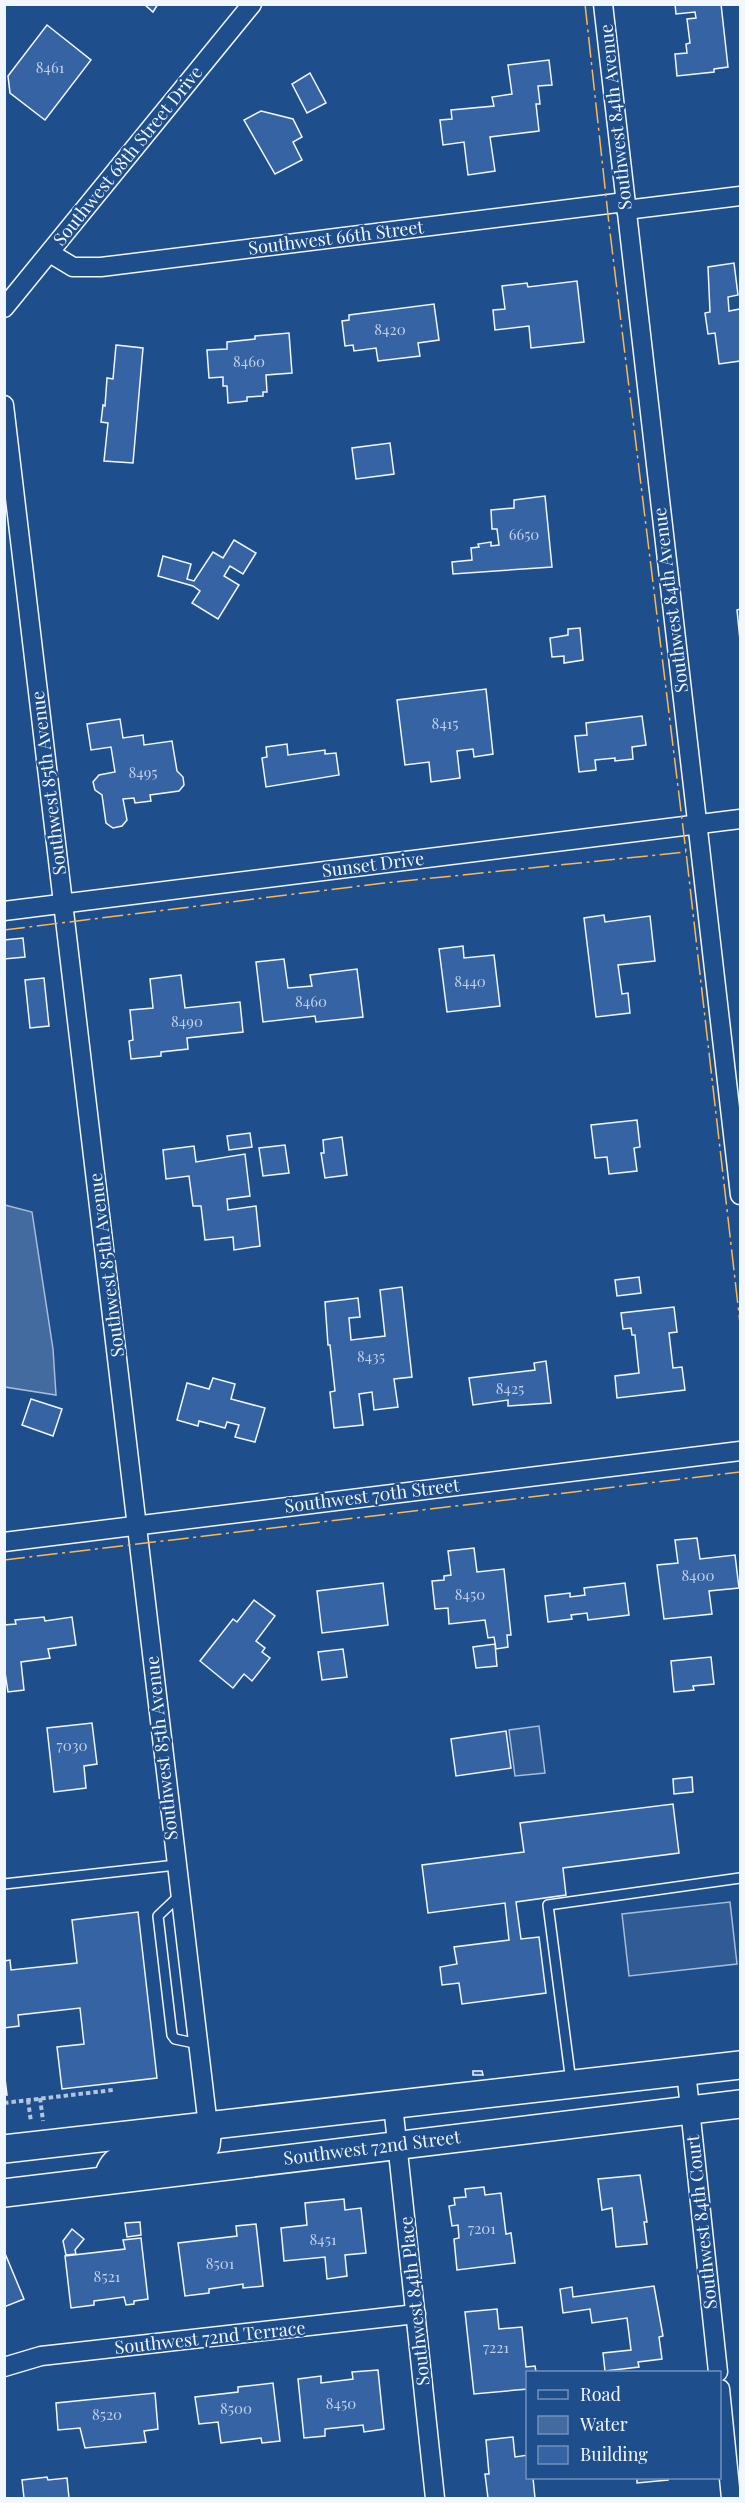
<svg xmlns="http://www.w3.org/2000/svg" width="745" height="2503" viewBox="0 0 745 2503" font-family="'Playfair Display',serif">
  <rect width="100%" height="100%" fill="#1f4e8c"/>
  <!-- built -->
  <g fill="#305b95" stroke="#a8bbd7" stroke-width="1.5">
    <path d="M539,1726L545,1773L515,1776L509,1730Z"/>
    <path d="M730,1902L737,1964L629,1976L622,1914Z"/>
  </g>
  <!-- water -->
  <path fill="#446ba0" stroke="#a8bbd7" stroke-width="1.5" d="M5,1205L32,1212L53,1349L56,1395L5,1387Z"/>
  <!-- building -->
  <g fill="#3563a3" stroke="#f2f6ff" stroke-width="1.5">
    <path d="M144,4H158L153,12Z"/>
    <path d="M675,4H721L728,67L714,69V72L677,76L675,54L687,53L686,44L690,43L687,19L696,18L695,12L676,14Z"/>
    <path d="M47,25L91,60L45,120L10,93L8,76Z"/>
    <path d="M549,60L552,85L538,86L540,104H536L539,131L490,137L495,171L468,175L464,142L443,145L440,120L452,119L451,110L494,106L492,97L512,94L508,65Z"/>
    <path d="M310,73L326,103L307,113L292,84Z"/>
    <path d="M261,111L293,119L302,137L293,142L302,160L275,174L244,120Z"/>
    <path d="M734,263L738,295L728,297L729,311L740,309V361L719,364L715,333L708,334L705,313L710,312L708,267Z"/>
    <path d="M577,281L584,342L531,348L529,326L495,330L493,310L505,309L502,286L527,283L528,287Z"/>
    <path d="M434,304L439,340L418,343L420,356L378,361L376,348L354,351L353,345L345,346L342,321L349,320V315Z"/>
    <path d="M289,333L292,373L266,375L267,392H263V396L247,397V401L228,403L227,386H223V377L209,378L207,350L227,349V342L255,339V336Z"/>
    <path d="M116,345L143,348L133,463L104,461L108,423L101,422L103,405L105,406L107,378L113,379Z"/>
    <path d="M390,443L394,474L356,479L352,448Z"/>
    <path d="M545,496L552,567L453,574L452,562L472,560L471,548L479,547L478,544L491,542V546L499,545L497,529H492L491,510L514,508V500Z"/>
    <path d="M234,540L256,553L243,574L230,566L224,576L239,585L218,619L192,603L200,591L193,586L158,576L163,556L191,564L187,579L194,581L213,552L223,558Z"/>
    <path d="M740,609V640L737,610Z"/>
    <path d="M580,628L583,660L564,663V656L552,657L550,638L568,635V629Z"/>
    <path d="M486,689L493,754L474,757L473,749L457,751L460,778L431,782L429,762L405,765L397,700Z"/>
    <path d="M642,716L646,745L632,747L633,759L615,761V758L595,760L596,770L579,772L575,736L587,735L586,723Z"/>
    <path d="M120,719L123,738L143,735L144,745L172,741L177,771L183,777L184,785L179,791L150,795L151,801L135,803L134,798L123,799L127,820L122,826L113,828L106,823L102,795L95,790L93,782L99,775L115,772L111,747L91,750L87,724Z"/>
    <path d="M287,744L288,755L325,750V754L336,753L339,775L266,787L262,758L267,757L266,747Z"/>
    <path d="M604,915L605,922L650,916L655,961L618,965L622,994L628,993L630,1013L596,1017L584,918Z"/>
    <path d="M23,938L25,957L4,959V940Z"/>
    <path d="M463,946L464,958L494,955L500,1006L447,1012L439,949Z"/>
    <path d="M284,959L288,988L312,986L310,975L357,969L363,1017L316,1022L315,1016L263,1022L256,962Z"/>
    <path d="M181,975L185,1008L240,1002L243,1032L187,1038L188,1049L161,1052V1056L131,1059L129,1041L133,1040L130,1010L153,1008L150,979Z"/>
    <path d="M44,978L49,1026L30,1028L25,980Z"/>
    <path d="M637,1120L640,1147L634,1148L637,1171L609,1174L607,1157L595,1158L591,1125Z"/>
    <path d="M250,1133L252,1147L229,1150L227,1136Z"/>
    <path d="M342,1137L347,1175L325,1178L321,1153H324L323,1140Z"/>
    <path d="M285,1145L289,1173L263,1176L259,1148Z"/>
    <path d="M194,1146L196,1162L245,1154L250,1196L227,1199L228,1210L256,1206L260,1246L234,1250L233,1237L205,1240L201,1206H193L189,1176L166,1179L163,1150Z"/>
    <path d="M639,1277L641,1293L617,1296L615,1280Z"/>
    <path d="M402,1287L412,1377L394,1379L398,1407L374,1410L372,1392L359,1394L363,1425L334,1428L330,1392L335,1391L330,1345H328L325,1302L358,1298L360,1317L349,1318L351,1340L385,1336L380,1290Z"/>
    <path d="M674,1307L677,1332L669,1333L673,1368L682,1367L685,1390L617,1398L615,1376L639,1373L635,1335H632L631,1328L623,1329L621,1313Z"/>
    <path d="M546,1361L551,1403L508,1406V1400L473,1405L469,1378L535,1370L534,1363Z"/>
    <path d="M213,1378L235,1384L231,1399L265,1408L255,1442L235,1437L239,1425L227,1422L225,1428L199,1421L198,1426L177,1420L187,1383L209,1389Z"/>
    <path d="M31,1399L62,1409L53,1436L22,1425Z"/>
    <path d="M697,1538L700,1559L735,1555L739,1588L709,1591L712,1614L664,1619L657,1565L678,1563L675,1540Z"/>
    <path d="M474,1548L477,1572L504,1569L511,1635H507L508,1647L496,1649L494,1637L488,1638L485,1620L449,1624L448,1608L435,1609L432,1581L444,1580V1576L451,1575L448,1551Z"/>
    <path d="M383,1583L388,1625L322,1633L317,1591Z"/>
    <path d="M625,1583L629,1615L588,1620L587,1613L571,1615L572,1619L548,1622L545,1596L570,1593V1597L585,1595L584,1588Z"/>
    <path d="M254,1600L275,1616L256,1641L265,1648L262,1652L270,1658L252,1681L244,1674L233,1688L200,1661L233,1619L237,1622Z"/>
    <path d="M44,1617L45,1621L72,1617L76,1645L48,1649L50,1658L21,1662L24,1690L8,1692L4,1666V1625L16,1624L15,1620Z"/>
    <path d="M495,1644L497,1666L476,1668L473,1647Z"/>
    <path d="M343,1649L347,1677L322,1680L318,1652Z"/>
    <path d="M711,1657L714,1684L693,1686L694,1690L674,1692L671,1661Z"/>
    <path d="M92,1723L97,1764L84,1766L86,1788L54,1792L47,1728Z"/>
    <path d="M506,1731L511,1768L456,1776L451,1739Z"/>
    <path d="M692,1777L693,1792L674,1794L673,1779Z"/>
    <path d="M673,1804L679,1853L563,1868L566,1895L516,1902L521,1939L539,1937L546,1993L462,2004L459,1983L442,1985L440,1967L457,1964L454,1947L509,1940L505,1903L428,1913L422,1865L524,1852L520,1823Z"/>
    <path d="M138,1912L157,2078L62,2089L57,2047L84,2044L80,2008L18,2015L19,2026L4,2028V1961L10,1960L11,1970L77,1963L72,1920Z"/>
    <path d="M4,2070L7,2095H4Z"/>
    <path d="M473,2071H482L483,2075H473Z"/>
    <path d="M640,2175L647,2222H644L647,2244L616,2247L612,2208L602,2210L598,2179Z"/>
    <path d="M484,2187L485,2195L501,2193L506,2234L511,2233L515,2263L457,2270L454,2239L459,2238L458,2225L452,2226L449,2206L455,2205L454,2198L466,2197L465,2189Z"/>
    <path d="M344,2199L345,2210L361,2208L366,2253L345,2255L347,2276L327,2279L325,2257L284,2261L281,2228L307,2225L305,2203Z"/>
    <path d="M140,2222L141,2235L127,2237L125,2223Z"/>
    <path d="M256,2224L263,2286L243,2288V2284L209,2289V2293L185,2296L178,2243L237,2236L236,2226Z"/>
    <path d="M72,2229L84,2239L75,2250L76,2254L66,2255L63,2241Z"/>
    <path d="M141,2238L148,2299L134,2301V2304L126,2305L124,2297L94,2301V2305L71,2308L65,2256L125,2249L123,2240Z"/>
    <path d="M4,2251L24,2299L4,2307Z"/>
    <path d="M654,2286L663,2336L659,2337L662,2359L638,2362L639,2367L605,2371L603,2353L631,2350L627,2318L592,2323L590,2309L563,2313L560,2289L572,2287L573,2297Z"/>
    <path d="M497,2309L499,2329L522,2327L526,2367L535,2366L536,2372H528V2389L474,2394L465,2312Z"/>
    <path d="M378,2370L384,2429L364,2432L363,2425L325,2429V2436L304,2438L298,2379L321,2376V2383L353,2379L352,2372Z"/>
    <path d="M273,2383L280,2441L262,2443L261,2438L221,2443L218,2422L199,2424L195,2397L238,2392V2387Z"/>
    <path d="M155,2393L158,2429L144,2431L146,2442L85,2448L80,2428L58,2430L56,2403Z"/>
    <path d="M513,2437L515,2457L528,2455V2478H533L535,2498H488L485,2474H489L486,2440Z"/>
    <path d="M47,2477L48,2480L67,2478L69,2498H24L22,2480Z"/>
    <path d="M637,2478H668V2480L637,2483Z"/>
  </g>
  <g fill="none" stroke-linecap="round" stroke-linejoin="round">
    <defs>
      <g id="lane">
        <path d="M4,1884L176,1865"/>
        <path d="M179,1896L158,1916L172,2035L175,2039L199,2044"/>
        <path d="M571,2082L548,1905L740,1878"/>
      </g>
      <g id="street">
        <path d="M603,4L740,1195"/>
        <path d="M626,210L740,196"/>
        <path d="M50,253L73,267H101L625,202"/>
        <path d="M4,308L252,4"/>
        <path d="M4,405L208,2126"/>
        <path d="M4,911L740,819"/>
        <path d="M4,1542L740,1451"/>
        <path d="M686,2071L718,2372"/>
        <path d="M393,2105L435,2498"/>
        <path d="M4,2367L41,2356L416,2314"/>
        <path d="M720,2389L731,2498"/>
      </g>
      <g id="secondary">
        <path d="M4,2149L740,2065"/>
        <path d="M107,2180C111,2167 114,2161 127,2157L197,2149L206,2145L208,2126"/>
        <path d="M4,2193L740,2104"/>
      </g>
    </defs>
    <!-- lane casing -->
    <use href="#lane" stroke="#f2f6ff" stroke-width="12"/>
    <!-- street casing -->
    <use href="#street" stroke="#f2f6ff" stroke-width="21"/>
    <!-- secondary casing -->
    <use href="#secondary" stroke="#f2f6ff" stroke-width="30"/>
    <!-- path -->
    <g stroke="#b3c4dc" stroke-width="4" stroke-dasharray="4.5 3" stroke-linecap="butt">
      <path d="M40,2098L43,2121"/>
      <path d="M28,2100L31,2122"/>
      <path d="M4,2103L113,2090"/>
    </g>
    <!-- lane -->
    <use href="#lane" stroke="#1f4e8c" stroke-width="9"/>
    <!-- street -->
    <use href="#street" stroke="#1f4e8c" stroke-width="18"/>
    <!-- secondary -->
    <use href="#secondary" stroke="#1f4e8c" stroke-width="27"/>
    <!-- power -->
    <g stroke="#ffb74d" stroke-width="1.5" stroke-dasharray="21 4.5 3 4.5" stroke-linecap="butt">
      <path d="M585,4L609,224L686,852L740,1323"/>
      <path d="M4,930L384,883L686,852"/>
      <path d="M4,1560L740,1472"/>
    </g>
  </g>
  <g text-anchor="middle" stroke-width="4.5" stroke-linejoin="round" paint-order="stroke">
    <!-- number labels -->
    <g font-size="15" fill="#c3d1e8">
      <text x="50" y="73">8461</text>
      <text x="390" y="335">8420</text>
      <text x="249" y="367">8460</text>
      <text x="524" y="540">6650</text>
      <text x="445" y="729">8415</text>
      <text x="143" y="778">8495</text>
      <text x="470" y="987">8440</text>
      <text x="311" y="1007">8460</text>
      <text x="187" y="1027">8490</text>
      <text x="371" y="1362">8435</text>
      <text x="510" y="1394">8425</text>
      <text x="698" y="1581">8400</text>
      <text x="470" y="1600">8450</text>
      <text x="72" y="1751">7030</text>
      <text x="482" y="2234">7201</text>
      <text x="323" y="2245">8451</text>
      <text x="220" y="2269">8501</text>
      <text x="107" y="2282">8521</text>
      <text x="496" y="2353">7221</text>
      <text x="341" y="2409">8450</text>
      <text x="236" y="2414">8500</text>
      <text x="107" y="2420">8520</text>
    </g>
    <!-- street labels -->
    <g font-size="18" fill="#f2f6ff" stroke="#1f4e8c">
      <text transform="translate(616 117) rotate(-96)" y="6">Southwest 84th Avenue</text>
      <text transform="translate(128 156) rotate(-51)" y="6">Southwest 68th Street Drive</text>
      <text transform="translate(336 238) rotate(-7)" y="6">Southwest 66th Street</text>
      <text transform="translate(671 600) rotate(-97)" y="6">Southwest 84th Avenue</text>
      <text transform="translate(49 783) rotate(-97)" y="6">Southwest 85th Avenue</text>
      <text transform="translate(373 865) rotate(-7)" y="6">Sunset Drive</text>
      <text transform="translate(107 1265) rotate(-97)" y="6">Southwest 85th Avenue</text>
      <text transform="translate(372 1496) rotate(-7)" y="6">Southwest 70th Street</text>
      <text transform="translate(162 1748) rotate(-96)" y="6">Southwest 85th Avenue</text>
      <text transform="translate(372 2148) rotate(-7)" y="6">Southwest 72nd Street</text>
      <text transform="translate(702 2222) rotate(-96)" y="6">Southwest 84th Court</text>
      <text transform="translate(415 2301) rotate(-96)" y="6">Southwest 84th Place</text>
      <text transform="translate(210 2338) rotate(-6)" y="6">Southwest 72nd Terrace</text>
    </g>
  </g>
  <!-- border -->
  <rect width="745" height="2503" fill="none" stroke="#f2f6ff" stroke-width="12"/>
  <!-- legend -->
  <rect x="526" y="2371" width="195" height="108" fill="#1f4e8c" stroke="#7391ba" stroke-width="1.5"/>
  <rect x="538" y="2390" width="30" height="9" fill="#1f4e8c" stroke="#7391ba" stroke-width="1.5"/>
  <text x="580" y="2401" font-size="18" fill="#f2f6ff">Road</text>
  <rect x="538" y="2416" width="30" height="18" fill="#446ba0" stroke="#7391ba" stroke-width="1.5"/>
  <text x="580" y="2431" font-size="18" fill="#f2f6ff">Water</text>
  <rect x="538" y="2446" width="30" height="18" fill="#3563a3" stroke="#7391ba" stroke-width="1.5"/>
  <text x="580" y="2461" font-size="18" fill="#f2f6ff">Building</text>
</svg>
